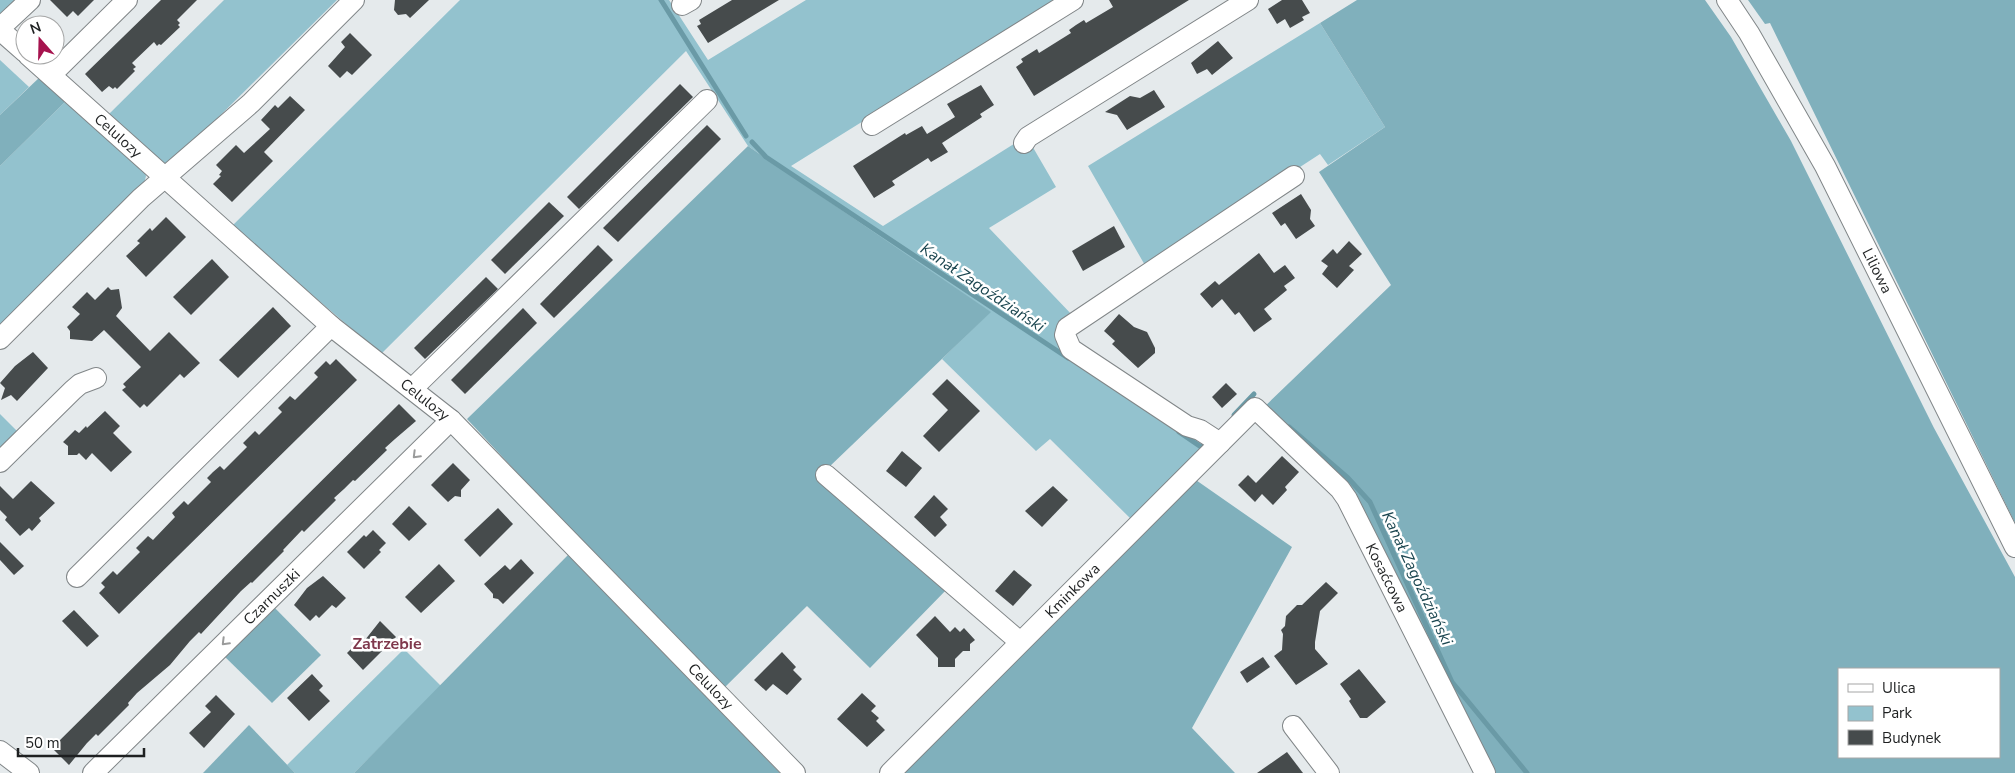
<svg xmlns="http://www.w3.org/2000/svg" width="2015" height="773" viewBox="0 0 2015 773" font-family="'Nunito Sans',sans-serif">
  <rect width="100%" height="100%" fill="#e5eaec"/>
  <!-- green -->
  <g fill="#93c2ce">
    <path d="M0,0H19L0,18Z"/>
    <path d="M224,0H337L166,169L107,116Z"/>
    <path d="M460,0H669L708,60L806,0H1058L791,166L883,226L1017,142L1031,144L1056,187L989,228L1074,317L1057,336L1208,446L1133,521L1050,439L1036,451L942,359L990,312L748,146L686,51L381,354L232,226Z"/>
    <path d="M1320,23L1385,127L1328,165L1320,154L1146,267L1088,166Z"/>
    <path d="M0,60L29,87L0,115Z"/>
    <path d="M67,100L144,169L146,176L144,184L0,330V166Z"/>
    <path d="M0,414L17,431L0,448Z"/>
    <path d="M404,649L441,686L354,773H295L287,765Z"/>
  </g>
  <!-- forest -->
  <g fill="#80b0bc" fill-rule="evenodd">
    <path d="M1357,0H1705L1731,37L1791,141L1934,428L2015,577V773H1496L1402,586L1350,493L1261,410L1391,285L1319,172L1385,127L1320,23ZM1839,669H1999V757H1839Z"/>
    <path d="M1748,0H2015V523L1770,23L1765,24Z"/>
    <path d="M41,76L67,100L0,166V115Z"/>
    <path d="M748,146L991,312L828,468L949,587L870,668L807,606L721,691L467,419Z"/>
    <path d="M1193,478L1292,547L1192,728L1235,773H899Z"/>
    <path d="M568,555L780,773H354Z"/>
    <path d="M272,605L321,655L272,703L222,654Z"/>
    <path d="M249,725L295,773H203Z"/>
  </g>
  <g fill="none" stroke-linecap="round" stroke-linejoin="round">
    <!-- stream -->
    <g stroke="#6a9aa6" stroke-width="5">
      <path d="M661,0L746,136"/>
      <path d="M752,142L766,157L1068,358"/>
      <path d="M1234,415L1254,394"/>
      <path d="M1289,427L1348,478L1370,502L1452,682L1527,773"/>
      <path d="M1179,432L1201,447L1203,445"/>
    </g>
  </g>
  <!-- building -->
  <g fill="#464b4c">
    <path d="M50,0H94L78,16L73,11L67,17Z"/>
    <path d="M161,0H197L177,20L180,23L178,25L180,27L161,45L159,44L157,46L154,42L132,63L136,67L133,69L135,71L117,89L115,87L113,89L109,86L102,92L85,74Z"/>
    <path d="M395,0H429L410,18L406,14L398,15L394,10Z"/>
    <path d="M732,0H779L708,43L697,26L701,24L699,20Z"/>
    <path d="M1109,0H1189L1034,96L1016,67L1023,62L1021,59L1037,49L1039,53L1071,33L1069,30L1076,25L1084,20L1086,23L1113,7Z"/>
    <path d="M1282,0H1302L1310,13L1302,17L1304,20L1290,28L1285,19L1277,24L1268,9Z"/>
    <path d="M350,33L372,55L352,75L347,71L340,78L328,66L345,47L341,42Z"/>
    <path d="M1218,41L1233,58L1212,75L1207,69L1197,74L1191,63Z"/>
    <path d="M680,84L693,97L579,209L567,197Z"/>
    <path d="M981,85L994,105L980,114L982,117L942,143L948,152L931,162L928,158L892,181L895,185L874,198L853,166L905,133L906,135L922,126L927,134L955,117L947,104Z"/>
    <path d="M1154,90L1165,107L1127,130L1117,115L1105,112L1130,96L1140,98Z"/>
    <path d="M290,96L305,110L264,152L273,161L232,202L213,184L221,176L219,175L222,171L216,165L236,145L244,153L270,129L261,120L275,105L278,108Z"/>
    <path d="M707,125L721,139L618,242L603,228Z"/>
    <path d="M1301,194L1311,210L1310,219L1315,226L1296,239L1285,223L1281,226L1272,213Z"/>
    <path d="M549,202L564,216L505,274L491,260Z"/>
    <path d="M166,217L186,237L146,277L126,256L140,243L137,241L150,228L152,231Z"/>
    <path d="M1114,226L1125,247L1083,271L1072,251Z"/>
    <path d="M1349,241L1362,254L1349,266L1354,270L1337,288L1322,274L1328,266L1321,261L1333,249L1337,254Z"/>
    <path d="M598,245L613,260L554,318L540,304Z"/>
    <path d="M1259,253L1274,273L1285,265L1295,278L1284,286L1287,290L1264,309L1272,319L1254,332L1239,312L1235,315L1222,299L1212,308L1200,294L1215,281L1219,285Z"/>
    <path d="M212,259L229,277L191,315L173,297Z"/>
    <path d="M486,277L498,289L425,359L414,348Z"/>
    <path d="M108,287L111,290L119,289L122,308L116,316L150,351L169,332L200,363L184,378L180,374L147,407L144,404L140,408L122,390L126,387L123,384L141,367L104,330L92,341L70,339V331L67,327L80,314L72,307L87,292L95,300Z"/>
    <path d="M273,307L291,326L238,378L219,360Z"/>
    <path d="M523,308L537,323L465,394L451,380Z"/>
    <path d="M1119,314L1134,327L1147,332L1155,348V353L1138,368L1112,344L1115,341L1104,331Z"/>
    <path d="M33,352L48,368L17,401L11,395L1,400L5,388L0,383L15,366Z"/>
    <path d="M336,359L357,380L119,614L99,593L105,587L101,583L113,571L117,575L140,552L136,548L148,536L153,540L175,517L172,513L184,501L188,505L211,482L207,478L213,472L220,466L224,470L247,447L243,443L255,431L259,435L282,412L278,408L290,396L295,400L318,377L314,373L326,361L330,365Z"/>
    <path d="M947,379L980,411L939,452L923,436L948,410L932,394Z"/>
    <path d="M1226,383L1237,394L1222,408L1212,397Z"/>
    <path d="M399,404L416,421L395,439L385,448L387,450L355,481L353,480L344,489L334,498L336,500L304,532L302,530L283,550L284,551L252,583L251,582L241,591L201,634L199,632L190,641L170,665L137,693L128,703L129,705L98,736L96,734L87,743L69,765L52,748Z"/>
    <path d="M105,411L120,426L113,433L132,452L111,472L92,453L86,460L79,453L77,455H68V446L63,442L75,430L79,433L86,426L87,428Z"/>
    <path d="M902,451L922,468L906,487L886,471Z"/>
    <path d="M1282,456L1299,472L1285,487L1287,490L1273,505L1262,494L1255,502L1238,485L1248,475L1256,483Z"/>
    <path d="M453,463L470,480L461,490V497L455,496L448,502L431,485Z"/>
    <path d="M31,481L55,503L39,518L41,521L32,531L29,528L20,536L5,520L7,517L0,510V486L13,499Z"/>
    <path d="M1053,486L1068,500L1042,527L1025,511Z"/>
    <path d="M934,495L948,509L940,517L947,525L935,537L914,517Z"/>
    <path d="M409,506L427,524L409,541L392,524Z"/>
    <path d="M498,508L513,524L480,557L464,540Z"/>
    <path d="M373,530L386,543L379,550L381,552L364,569L347,552L364,535L366,537Z"/>
    <path d="M0,542L24,566L14,575L0,560Z"/>
    <path d="M521,559L534,573L503,604L498,599L493,598V594L484,584L505,565L510,570Z"/>
    <path d="M439,564L455,581L421,613L405,597Z"/>
    <path d="M1014,570L1032,585L1013,606L995,591Z"/>
    <path d="M323,576L346,598L336,608L332,605L319,618L316,615L310,621L294,605L307,588Z"/>
    <path d="M1326,582L1338,593L1320,611L1315,642V649L1328,664L1296,685L1274,656L1282,650L1283,634L1281,630L1285,626L1286,616L1297,605H1302Z"/>
    <path d="M74,610L99,636L87,647L62,621Z"/>
    <path d="M935,616L950,632L955,627L960,632L964,628L975,640L970,644V651H963L955,659V667H938V658L916,635Z"/>
    <path d="M380,621L396,637L363,670L347,653L363,637L365,640Z"/>
    <path d="M782,652L796,667L793,670L802,679L787,695L773,684L766,691L754,680Z"/>
    <path d="M1263,657L1270,667L1247,683L1240,672Z"/>
    <path d="M1359,669L1386,702L1367,718H1360L1349,701L1351,699L1340,684Z"/>
    <path d="M312,674L323,686L319,690L330,701L309,721L287,698Z"/>
    <path d="M862,693L876,706L871,711L879,718L876,721L885,730L867,747L837,719Z"/>
    <path d="M216,695L235,714L204,748L189,733L211,712L205,706Z"/>
    <path d="M1287,752L1303,773H1257Z"/>
  </g>
  <g fill="none" stroke-linecap="round" stroke-linejoin="round">
    <defs>
      <g id="minor">
        <path id="s1" d="M1727,0L1749,33L1825,166L2015,547"/>
        <path d="M682,5L691,0"/>
        <path d="M0,28L30,0"/>
        <path d="M0,30L25,52"/>
        <path id="s2" d="M28,55L331,326L451,420L795,773"/>
        <path d="M51,75L127,0"/>
        <path d="M872,125L1073,0"/>
        <path d="M1024,143L1028,137L1248,0"/>
        <path d="M0,339L141,198L251,103L354,0"/>
        <path d="M412,389L707,100"/>
        <path d="M1220,443L1200,430L1187,426L1071,349L1065,335L1067,328L1294,176"/>
        <path d="M0,462L73,390L80,384L96,378"/>
        <path d="M826,475L1020,642"/>
        <path d="M77,577L331,326"/>
        <path d="M1293,726L1329,773"/>
        <path d="M0,751L29,773"/>
        <path id="s3" d="M93,773L451,420"/>
        <path id="s4" d="M890,773L1255,408L1340,489L1347,499L1485,773"/>
      </g>
    </defs>
    <!-- minor casing -->
    <use href="#minor" stroke="#818688" stroke-width="22"/>
    <!-- minor -->
    <use href="#minor" stroke="#fff" stroke-width="20"/>
  </g>
  <!-- one-way arrows -->
  <defs><path id="oneway-chevron" d="M-2-3.5L2.5 0L-2 3.5" fill="none" stroke-width="1.6" stroke-linecap="round" stroke-linejoin="round" transform="scale(1.25)"/></defs>
  <g stroke="#9a9b9b">
    <use href="#oneway-chevron" transform="translate(416 455) rotate(135)"/>
    <use href="#oneway-chevron" transform="translate(225 642) rotate(135)"/>
  </g>
  <g text-anchor="middle" stroke-width="5" stroke-linejoin="round" paint-order="stroke">
    <!-- street labels -->
    <g font-size="15" fill="#1e2021" stroke="#fff">
      <text dy="5" stroke="none"><textPath href="#s2" startOffset="121">Celulozy</textPath></text>
      <text dy="5" stroke="none"><textPath href="#s1" startOffset="310">Liliowa</textPath></text>
      <text dy="5" stroke="none"><textPath href="#s2" startOffset="526">Celulozy</textPath></text>
      <text dy="5" stroke="none"><textPath href="#s4" startOffset="734">Kosaćcowa</textPath></text>
      <text dy="5" stroke="none"><textPath href="#s4" startOffset="258">Kminkowa</textPath></text>
      <text dy="5" stroke="none"><textPath href="#s3" startOffset="251">Czarnuszki</textPath></text>
      <text dy="5" stroke="none"><textPath href="#s2" startOffset="931">Celulozy</textPath></text>
    </g>
    <!-- water labels -->
    <g font-size="16" font-style="italic" fill="#1a454f" stroke="#fff">
      <text transform="translate(983 287) rotate(34)" y="6">Kanał Zagoździański</text>
      <text transform="translate(1418 578) rotate(65)" y="6">Kanał Zagoździański</text>
    </g>
    <!-- neighbourhood labels -->
    <g font-size="16" font-weight="bold" fill="#7f384c" stroke="#fff">
      <text x="387" y="649">Zatrzebie</text>
    </g>
  </g>
  <!-- legend -->
  <rect x="1838" y="668" width="162" height="90" fill="#ffffff" stroke="#a5a6a6"/>
  <rect x="1848" y="684" width="25" height="8" fill="#ffffff" stroke="#a5a6a6"/>
  <text x="1882" y="693" font-size="15" fill="#1e2021">Ulica</text>
  <rect x="1848" y="706" width="25" height="15" fill="#93c2ce" stroke="#a5a6a6"/>
  <text x="1882" y="718" font-size="15" fill="#1e2021">Park</text>
  <rect x="1848" y="730" width="25" height="15" fill="#464b4c" stroke="#a5a6a6"/>
  <text x="1882" y="743" font-size="15" fill="#1e2021">Budynek</text>
  <!-- north arrow -->
  <g transform="translate(40 40) rotate(340)"><circle r="24" fill="#ffffff" stroke="#a5a6a6"/>
  <path d="M0-4L9 19L0 12L-9 19Z" fill="#a6134e"/>
  <text y="-8" font-size="14" font-weight="bold" text-anchor="middle" fill="#1e2021">N</text>
  </g>
  <!-- scale -->
  <path d="M18 748v8h126v-8" fill="none" stroke="#1e2021" stroke-width="2.5"/>
  <text x="25" y="748" font-size="15" fill="#1e2021" stroke="#ffffff" stroke-width="4" paint-order="stroke">50 m</text>
</svg>
